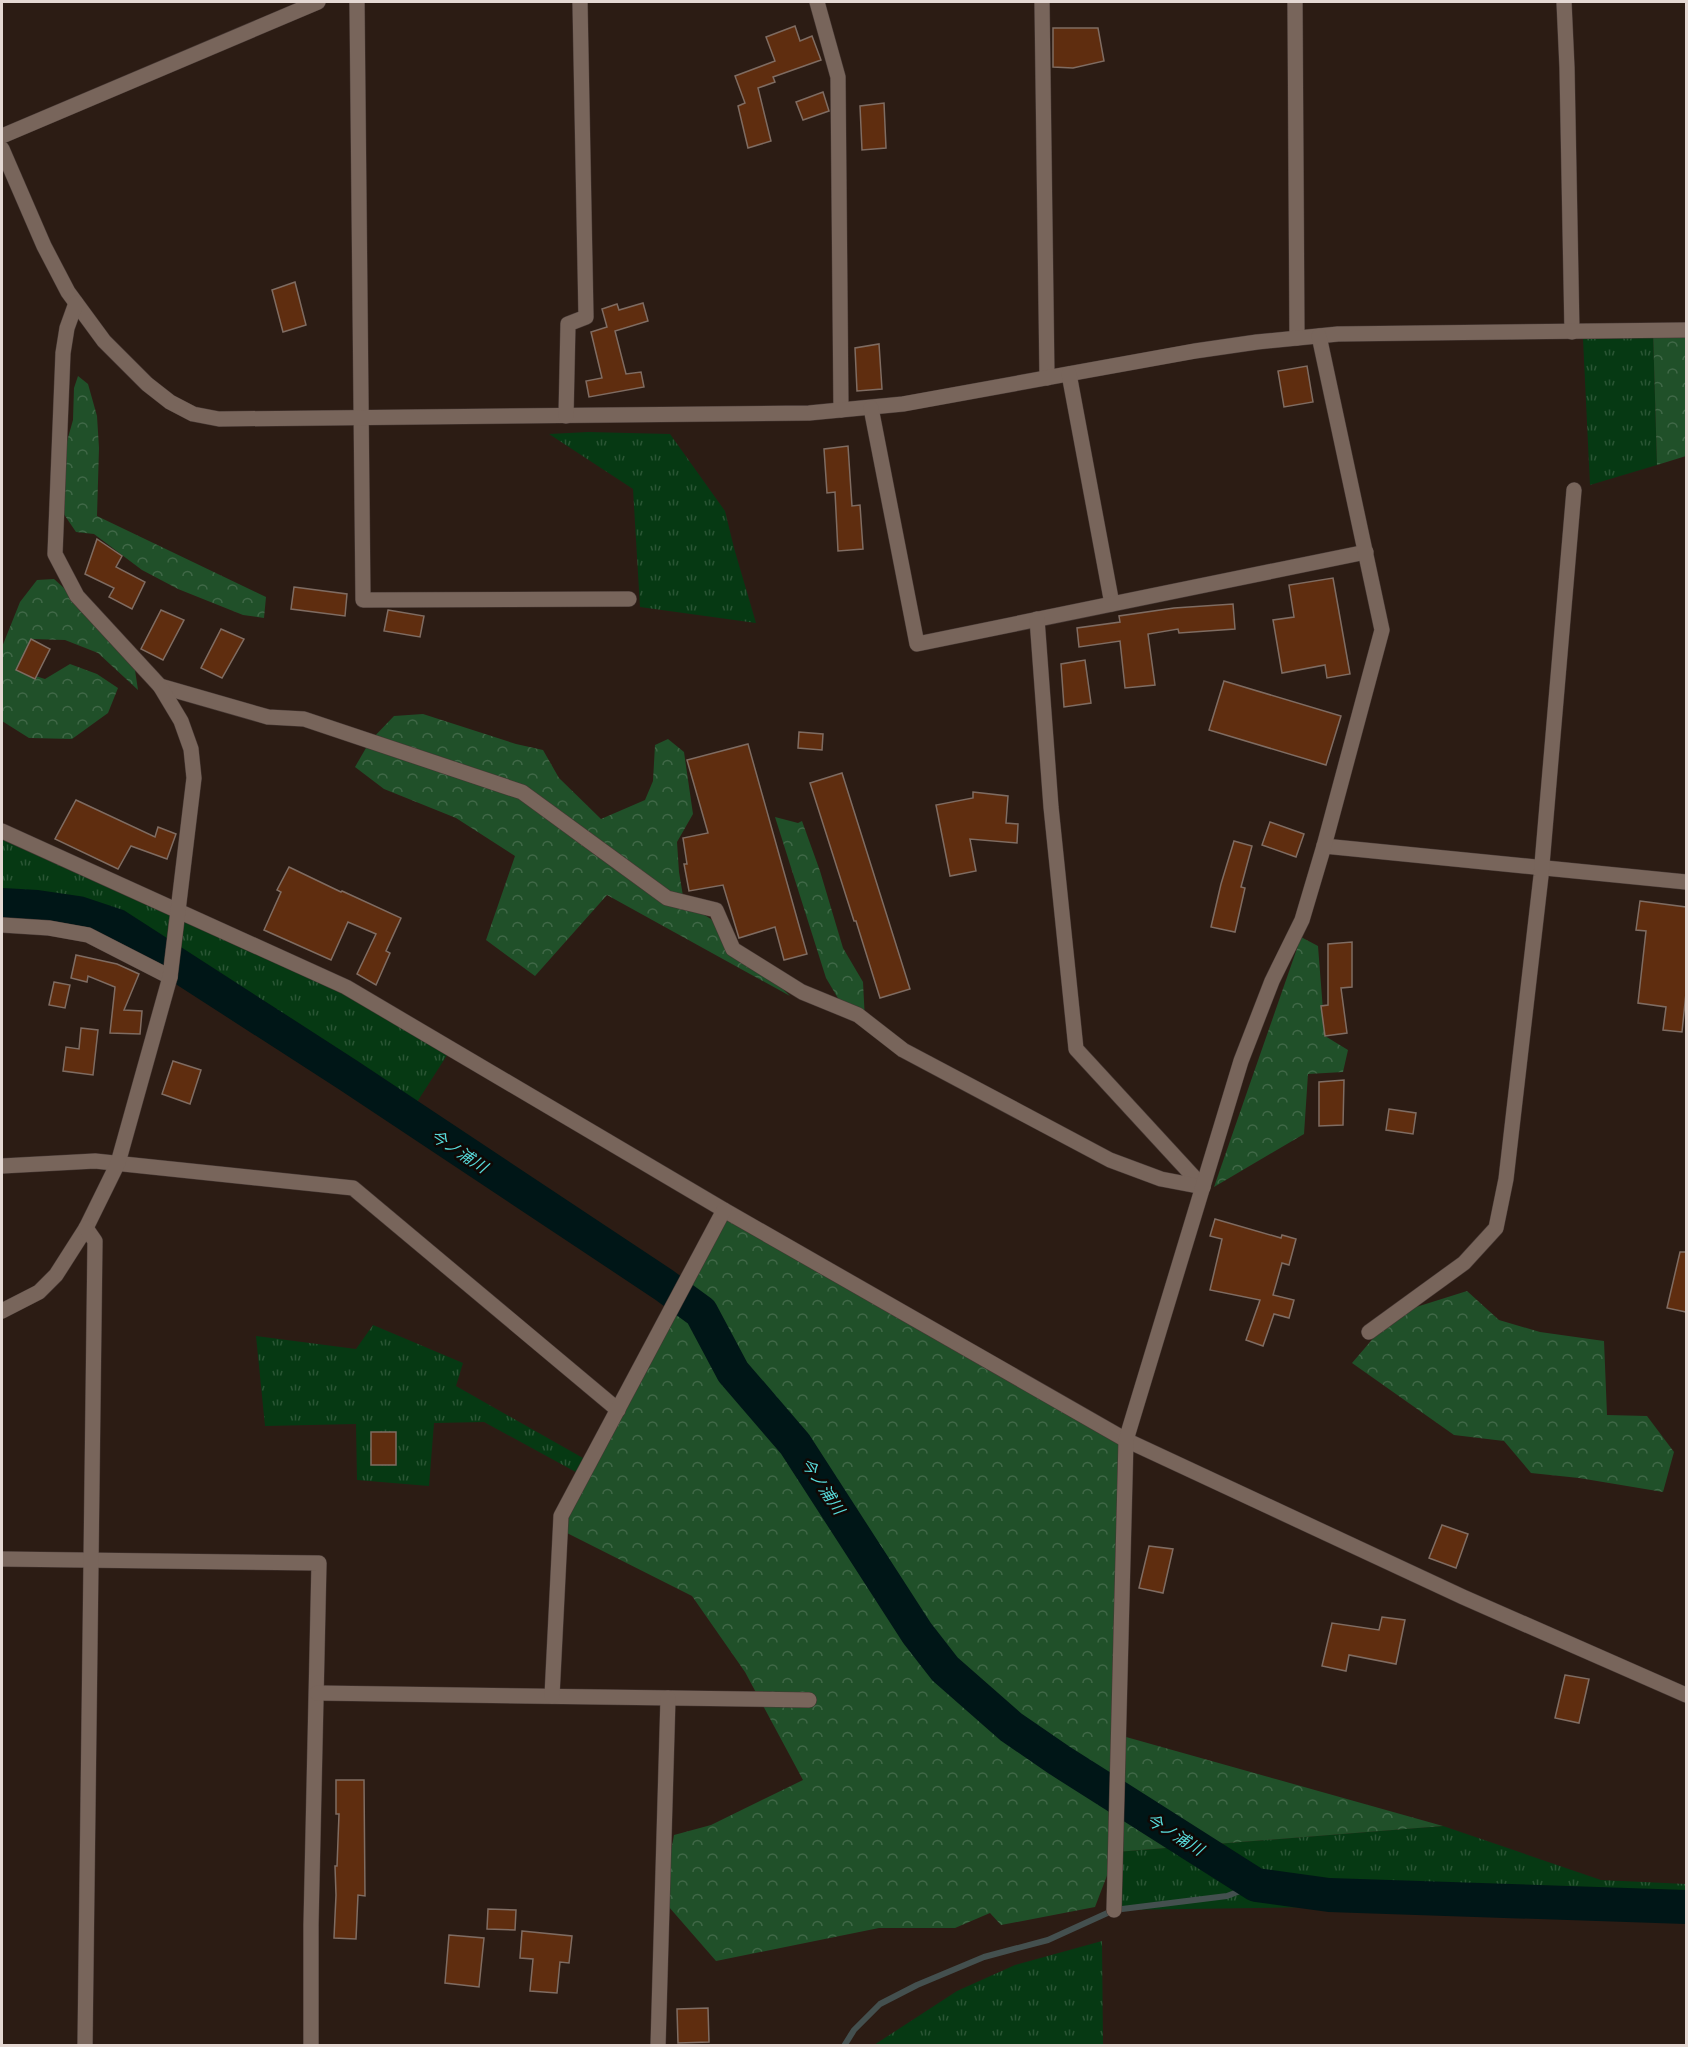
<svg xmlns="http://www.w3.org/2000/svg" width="1688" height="2047" viewBox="0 0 1688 2047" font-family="Merriweather,'Noto Sans JP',serif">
  <defs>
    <pattern id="grass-tufts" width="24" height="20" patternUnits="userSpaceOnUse" patternTransform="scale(1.5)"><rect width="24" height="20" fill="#063913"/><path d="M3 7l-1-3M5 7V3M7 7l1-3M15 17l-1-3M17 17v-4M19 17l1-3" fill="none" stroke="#2a5534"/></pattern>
    <pattern id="forest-crowns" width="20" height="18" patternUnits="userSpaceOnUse" patternTransform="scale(1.5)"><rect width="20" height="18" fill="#205029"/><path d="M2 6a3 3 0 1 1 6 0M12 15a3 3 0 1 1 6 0" fill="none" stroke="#406847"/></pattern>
  </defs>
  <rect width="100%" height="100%" fill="#2c1c14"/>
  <!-- grass -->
  <g fill="url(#grass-tufts)">
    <path d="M1653,330L1657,465L1590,485L1583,339Z"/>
    <path d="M588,432L670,434L725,511L734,548L756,623L640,607L633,489L549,434Z"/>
    <path d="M2,834L305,969L451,1049L403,1124L289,1048L205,999L86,935L2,925Z"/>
    <path d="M373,1325L463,1363L456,1386L590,1462L583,1476L484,1422L434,1423L429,1486L357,1480L356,1424L265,1426L256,1336L356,1349Z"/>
    <path d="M1443,1826L1601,1880L1686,1884V1911L1484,1912L1318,1907L1114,1910L1116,1852Z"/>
    <path d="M1102,1941L1103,2045H874L957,1991L1015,1965Z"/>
  </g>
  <!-- forest -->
  <g fill="url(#forest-crowns)">
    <path d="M1653,330H1686V456L1657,465Z"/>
    <path d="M78,376L88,384L97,416L99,448L97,516L266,597L264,618L243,615L178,589L142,570L94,534L76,532L57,504L58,473L73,420L74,388Z"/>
    <path d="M54,579L96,617L135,670L138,690L98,653L65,640L31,639L16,670L45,679L70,664L97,674L118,688L108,713L72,739L29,738L2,721V647L20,602L37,580Z"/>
    <path d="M423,714L516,744L543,750L559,778L601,819L645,800L653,781L655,745L668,739L684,752L693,814L677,842L679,872L684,902L714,921L790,996L607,895L535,976L486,940L515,856L456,818L384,789L355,767L370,741L394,716Z"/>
    <path d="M775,817L798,823L802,821L820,871L843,948L863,982L865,1021L845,1010L826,978Z"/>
    <path d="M1301,937L1318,946L1325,1036L1348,1050L1343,1072L1308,1074L1304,1134L1214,1187Z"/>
    <path d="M724,1210L1126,1440L1119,1735L1443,1826L1116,1852L1095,1907L1001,1925L990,1913L955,1928H879L716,1961L662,1899L674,1835L711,1825L803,1780L745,1672L692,1596L561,1530Z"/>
    <path d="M1467,1291L1499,1320L1540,1332L1604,1341L1607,1415L1647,1416L1674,1452L1663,1492L1579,1478L1531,1473L1504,1441L1454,1435L1352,1363L1394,1314Z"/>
  </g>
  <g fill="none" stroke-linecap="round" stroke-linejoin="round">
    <!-- stream -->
    <path stroke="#44504f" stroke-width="6" d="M844,2046L854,2030L880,2004L917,1985L984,1957L1048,1940L1114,1910L1227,1896L1256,1885"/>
    <!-- river -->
    <path stroke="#001617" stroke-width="34" d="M2,905L37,907L78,913L117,926L348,1075L664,1285L701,1312L733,1372L795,1444L917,1633L945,1669L1011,1727L1059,1760L1256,1885L1329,1895L1686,1907"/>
  </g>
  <!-- building -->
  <g fill="#5f2d0f" stroke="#7f6c62" stroke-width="1.5">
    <path d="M795,26L800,41L812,36L821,60L773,77L775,82L758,88L771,141L748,148L738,106L745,103L735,76L775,61L766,37Z"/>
    <path d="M1053,28H1098L1104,61L1073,68L1053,67Z"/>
    <path d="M823,92L829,111L803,120L796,102Z"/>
    <path d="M884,103L886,148L862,150L860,106Z"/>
    <path d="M295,282L306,325L283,332L272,290Z"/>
    <path d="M643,303L648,321L615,331L626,374L641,372L644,387L589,397L586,381L602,378L591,332L607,327L602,309L617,304L619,310Z"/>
    <path d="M879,344L882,389L857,391L855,348Z"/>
    <path d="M1307,366L1313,402L1284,407L1278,371Z"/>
    <path d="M848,446L852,506L860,505L863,549L838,551L835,492L827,493L824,449Z"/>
    <path d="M97,539L122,556L116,567L145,582L132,609L109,597L114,588L85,574Z"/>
    <path d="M1333,578L1350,674L1327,678L1325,665L1282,673L1273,620L1294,617L1289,585Z"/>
    <path d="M294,587L347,594L345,616L291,609Z"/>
    <path d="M1233,604L1235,629L1179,633L1178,629L1148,634L1155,685L1125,688L1120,641L1079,647L1077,628L1120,622L1119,616L1174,608Z"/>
    <path d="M161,610L184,620L163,660L141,649Z"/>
    <path d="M388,610L424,616L420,637L384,631Z"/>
    <path d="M221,629L244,639L222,678L201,668Z"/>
    <path d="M31,639L50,649L35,679L16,670Z"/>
    <path d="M1085,660L1091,703L1064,707L1061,664Z"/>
    <path d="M1224,681L1341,716L1326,765L1209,730Z"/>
    <path d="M799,732L823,734L822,750L798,748Z"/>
    <path d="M748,744L807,954L784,960L775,927L739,938L723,885L689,891L684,864H687L683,838L708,833L687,760Z"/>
    <path d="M842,773L910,989L880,998L856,921H854L810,783Z"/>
    <path d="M973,792L1008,796L1006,823L1018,824L1017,843L970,839L976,871L950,876L936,805L973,798Z"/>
    <path d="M76,800L155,837L158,827L176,834L167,859L131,846L118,869L55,839Z"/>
    <path d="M1270,822L1304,834L1296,857L1262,845Z"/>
    <path d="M1234,841L1252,846L1241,887L1245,888L1235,932L1211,927L1221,884Z"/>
    <path d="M289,867L341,892L342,891L401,918L386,951L390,953L376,985L357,974L376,934L348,922L331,960L264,930L281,892L277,890Z"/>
    <path d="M1640,901L1686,907V993L1682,1032L1663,1030L1666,1007L1638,1003L1646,931L1636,930Z"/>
    <path d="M1352,942V987L1341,988L1347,1033L1325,1036L1321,1006L1328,1005V944Z"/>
    <path d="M76,955L117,964L139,974L124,1010L142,1011L140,1034L110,1033L115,987L88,976L87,982L71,978Z"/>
    <path d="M54,982L70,985L65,1008L49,1005Z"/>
    <path d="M81,1028L98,1030L93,1075L63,1071L66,1047L79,1049Z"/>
    <path d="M173,1061L201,1070L190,1104L162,1094Z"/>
    <path d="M1344,1080L1343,1125L1319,1126V1082Z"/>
    <path d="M1389,1109L1416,1113L1413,1134L1386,1130Z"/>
    <path d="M1215,1219L1281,1238L1282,1235L1296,1239L1289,1265L1282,1263L1273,1295L1294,1300L1289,1318L1274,1314L1263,1346L1246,1340L1260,1300L1210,1290L1222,1239L1210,1236Z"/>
    <path d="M1680,1252H1686V1312L1667,1308Z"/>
    <rect x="371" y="1432" width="25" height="33"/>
    <path d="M1442,1525L1468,1534L1456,1568L1429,1558Z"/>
    <path d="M1149,1546L1173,1549L1163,1593L1139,1588Z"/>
    <path d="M1382,1617L1405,1620L1396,1664L1349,1655L1346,1671L1322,1666L1332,1623L1379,1630Z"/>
    <path d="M1565,1675L1589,1679L1579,1723L1555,1718Z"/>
    <path d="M336,1780H364L365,1896L358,1895L356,1939L334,1938L336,1895L335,1866H337L339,1814H336Z"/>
    <path d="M488,1909L516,1910L515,1930L487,1929Z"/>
    <path d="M522,1931L572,1936L569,1963L560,1962L557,1993L530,1991L533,1959L520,1958Z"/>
    <path d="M449,1935L484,1938L479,1987L445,1983Z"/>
    <path d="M708,2008L709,2042L678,2043L677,2009Z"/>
  </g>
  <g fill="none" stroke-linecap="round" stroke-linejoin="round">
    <defs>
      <g id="minor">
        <path d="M357,2L363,600L629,599"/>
        <path d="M817,2L838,77L841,410"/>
        <path d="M1042,2L1047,378"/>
        <path d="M1295,2L1297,338"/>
        <path d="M1564,2L1567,68L1572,332"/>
        <path d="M2,136L318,2"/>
        <path d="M2,149L44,246L68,292L104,341L147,384L170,402L193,414L219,419L809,413L903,404L1195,351L1257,342L1338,334L1686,330"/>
        <path d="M1069,374L1112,604"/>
        <path d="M871,408L917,644L1366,552"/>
        <path d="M566,416L568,324L586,317L580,2"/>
        <path d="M1037,619L1051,807L1076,1049L1203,1187"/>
        <path d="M160,686L268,717L304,719L522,792L667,898L716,910L733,949L802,992L858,1015L903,1050L1110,1160L1161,1179L1203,1187"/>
        <path d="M2,831L346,987L724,1210L1126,1440L1463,1597L1686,1695"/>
        <path d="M1324,846L1686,882"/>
        <path d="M2,925L49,928L88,935L170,977"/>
        <path d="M2,1166L95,1161L353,1188L618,1410"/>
        <path d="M2,1311L39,1292L56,1275L86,1228L118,1163L170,977L194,778L191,749L181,721L160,686L77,596L55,554L63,353L67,328L76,303"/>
        <path d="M1369,1332L1464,1263L1496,1228L1506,1179L1541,876L1574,490"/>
        <path d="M2,1559L319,1563L311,1925V2046"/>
        <path d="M317,1693L809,1700"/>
        <path d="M552,1696L561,1516L724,1210"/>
        <path d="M1114,1910L1126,1440L1241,1061L1272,981L1302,920L1324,846L1382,630L1319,336"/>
        <path d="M85,2046L95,1241L86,1228"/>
        <path d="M658,2046L668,1698"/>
      </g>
    </defs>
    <!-- minor casing -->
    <use href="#minor" stroke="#463834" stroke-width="16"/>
    <!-- minor -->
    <use href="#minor" stroke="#78655b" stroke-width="15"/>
  </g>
  <g text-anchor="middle" stroke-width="5" stroke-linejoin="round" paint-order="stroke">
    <!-- water labels -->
    <g font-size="16" font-style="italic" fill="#58dbdb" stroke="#0f0805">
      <text transform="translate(459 1151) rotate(33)" y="6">今ノ浦川</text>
      <text transform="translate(823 1486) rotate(56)" y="6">今ノ浦川</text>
      <text transform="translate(1175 1834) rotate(32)" y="6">今ノ浦川</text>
    </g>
  </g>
  <!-- border -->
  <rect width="1688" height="2047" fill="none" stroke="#e4d8d3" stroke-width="6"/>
</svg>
